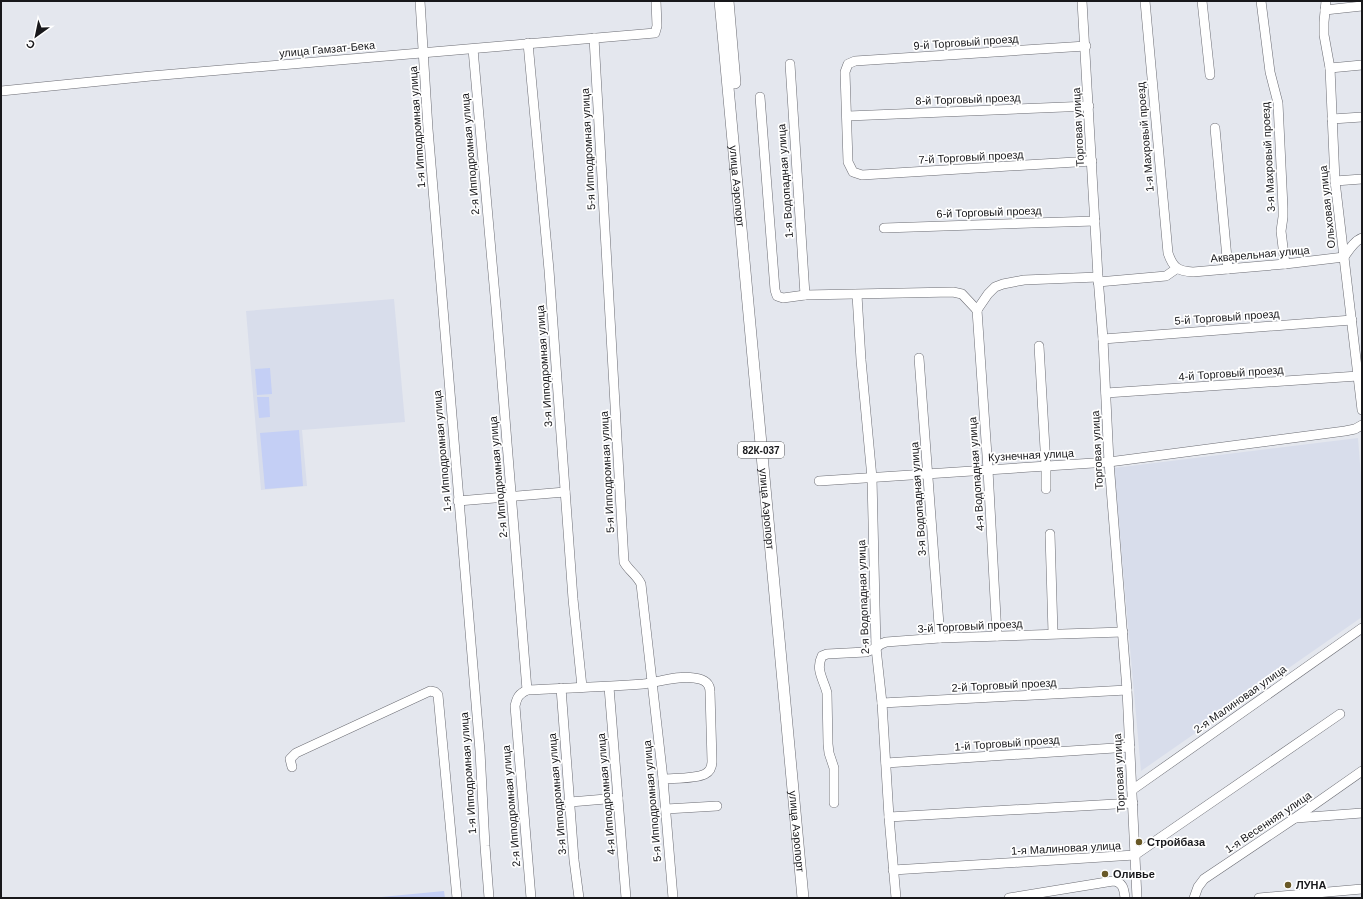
<svg xmlns="http://www.w3.org/2000/svg" width="1363" height="899" viewBox="0 0 1363 899" font-family="Helvetica,sans-serif">
  <rect width="100%" height="100%" fill="#e4e7ee"/>
  <!-- built -->
  <g fill="#d8ddeb">
    <path d="M394,299L405,422L302,430L307,486L261,490L246,311Z"/>
    <path d="M1358,438L1362,489V617L1141,771L1114,468Z"/>
  </g>
  <!-- green -->
  <g fill="#c4cff5">
    <path d="M270,368L272,394L257,395L255,369Z"/>
    <path d="M257,397H269L270,417L259,418Z"/>
    <path d="M299,430L303,486L265,489L260,433Z"/>
    <path d="M444,891L445,898H371Z"/>
  </g>
  <g fill="none" stroke-linecap="round" stroke-linejoin="round">
    <defs>
      <g id="minor">
        <path d="M420,1L428,129L480,751L485,846L489,898"/>
        <path d="M1082,1L1098,277L1103,339L1109,462L1127,690L1137,898"/>
        <path d="M1145,1L1168,253C1173,268 1178,271 1193,272L1285,264L1344,257C1349,250 1354,241 1362,238"/>
        <path d="M1202,1L1210,75"/>
        <path d="M1261,1L1270,72L1278,103L1283,208V217L1281,231L1285,264"/>
        <path d="M1326,1L1324,22V35L1330,68L1335,181L1362,410"/>
        <path d="M1325,10L1362,6"/>
        <path d="M594,38L624,562C629,571 637,575 641,584L663,779L673,898"/>
        <path d="M528,43L549,270L573,599L582,687"/>
        <path d="M1086,46L855,61L848,64L845,72L848,162L853,172L862,175L1092,161"/>
        <path d="M473,49L496,307L527,690C519,694 517,697 515,706L531,898"/>
        <path d="M790,64L805,295"/>
        <path d="M1330,68L1362,65"/>
        <path d="M1,91L151,76L655,33L657,26L656,1"/>
        <path d="M760,97L775,290L777,296L783,298L805,295L953,292L962,294L977,310"/>
        <path d="M848,116L1089,106"/>
        <path d="M1332,119L1362,117"/>
        <path d="M1215,128L1228,269"/>
        <path d="M1335,181L1362,179"/>
        <path d="M884,228L1095,221"/>
        <path d="M1098,282L1166,276L1176,269"/>
        <path d="M857,295L861,360L872,478L876,648L882,703L889,817L896,898"/>
        <path d="M977,310L988,470L997,636"/>
        <path d="M977,310L988,294L995,287L1003,284L1024,280L1098,277"/>
        <path d="M1103,339L1352,320"/>
        <path d="M1039,346L1046,466V489"/>
        <path d="M919,358L940,638"/>
        <path d="M1106,393L1358,376"/>
        <path d="M819,481L1109,462L1345,431L1355,429L1362,425"/>
        <path d="M458,501L565,492"/>
        <path d="M1050,534L1053,633"/>
        <path d="M609,687L626,898"/>
        <path d="M561,688L574,860L579,898"/>
        <path d="M527,690C565,688 604,687 643,684C659,682 678,675 694,678C703,679 710,682 710,692L712,761C712,766 711,771 705,774C695,779 675,778 663,779"/>
        <path d="M882,703L1127,690"/>
        <path d="M886,763L1130,747"/>
        <path d="M292,767L290,759L296,753L430,691L435,692L438,695L457,898"/>
        <path d="M1132,790L1362,628"/>
        <path d="M570,802L618,798"/>
        <path d="M834,803V768L829,753L828,744L827,693C824,680 815,670 822,656L827,654L866,652L876,648L881,644L886,642L940,638L1123,632"/>
        <path d="M666,809L717,806"/>
        <path d="M889,817L1133,803"/>
        <path d="M1296,818L1362,813"/>
        <path d="M893,870L1135,855L1340,714"/>
        <path d="M1009,898L1113,881C1123,882 1124,889 1125,898"/>
        <path d="M1194,898L1198,887L1204,879L1295,818L1362,771"/>
        <path d="M1259,898L1362,889"/>
      </g>
      <g id="major">
        <path id="s1" d="M720,1L803,898"/>
        <path d="M728,1L735,83"/>
      </g>
    </defs>
    <!-- minor casing -->
    <use href="#minor" stroke="#6b6c73" stroke-width="10"/>
    <!-- major casing -->
    <use href="#major" stroke="#6b6c73" stroke-width="12"/>
    <!-- minor -->
    <use href="#minor" stroke="#fff" stroke-width="9"/>
    <!-- major -->
    <use href="#major" stroke="#fff" stroke-width="11"/>
  </g>
  <!-- markers -->
  <g fill="#695927" stroke="#fff" stroke-width="1.5">
    <circle cx="1139" cy="842" r="4"/>
    <circle cx="1105" cy="874" r="4"/>
    <circle cx="1288" cy="885" r="4"/>
  </g>
  <g text-anchor="middle" stroke-width="3.5" stroke-linejoin="round" paint-order="stroke">
    <!-- shield labels -->
    <rect fill="#fff" stroke="#5d5d5f" stroke-width="1" x="738" y="442" width="46" height="16" rx="3"/>
    <g font-size="10" font-weight="bold" fill="#18181b">
      <text x="761" y="454">82К-037</text>
    </g>
    <!-- street labels -->
    <g font-size="11" fill="#18181b" stroke="#fff">
      <text transform="translate(966 42) rotate(-4)" y="4">9-й Торговый проезд</text>
      <text transform="translate(327 49) rotate(-5)" y="4">улица Гамзат-Бека</text>
      <text transform="translate(968 99) rotate(-2)" y="4">8-й Торговый проезд</text>
      <text transform="translate(417 127) rotate(-94)" y="4">1-я Ипподромная улица</text>
      <text transform="translate(1078 127) rotate(-93)" y="4">Торговая улица</text>
      <text transform="translate(1145 137) rotate(-95)" y="4">1-я Махровый проезд</text>
      <text transform="translate(588 149) rotate(-93)" y="4">5-я Ипподромная улица</text>
      <text transform="translate(470 154) rotate(-95)" y="4">2-я Ипподромная улица</text>
      <text transform="translate(971 157) rotate(-3)" y="4">7-й Торговый проезд</text>
      <text transform="translate(1268 157) rotate(-93)" y="4">3-я Махровый проезд</text>
      <text transform="translate(785 181) rotate(-94)" y="4">1-я Водопадная улица</text>
      <text dy="4" stroke="none"><textPath href="#s1" startOffset="186">улица Аэропорт</textPath></text>
      <text transform="translate(1327 207) rotate(-96)" y="4">Ольховая улица</text>
      <text transform="translate(989 212) rotate(-2)" y="4">6-й Торговый проезд</text>
      <text transform="translate(1260 254) rotate(-5)" y="4">Акварельная улица</text>
      <text transform="translate(1227 317) rotate(-4)" y="4">5-й Торговый проезд</text>
      <text transform="translate(544 366) rotate(-94)" y="4">3-я Ипподромная улица</text>
      <text transform="translate(1231 373) rotate(-4)" y="4">4-й Торговый проезд</text>
      <text transform="translate(1097 450) rotate(-93)" y="4">Торговая улица</text>
      <text transform="translate(442 451) rotate(-95)" y="4">1-я Ипподромная улица</text>
      <text transform="translate(1031 455) rotate(-3)" y="4">Кузнечная улица</text>
      <text transform="translate(607 472) rotate(-93)" y="4">5-я Ипподромная улица</text>
      <text transform="translate(976 474) rotate(-94)" y="4">4-я Водопадная улица</text>
      <text transform="translate(498 477) rotate(-95)" y="4">2-я Ипподромная улица</text>
      <text transform="translate(918 499) rotate(-94)" y="4">3-я Водопадная улица</text>
      <text dy="4" stroke="none"><textPath href="#s1" startOffset="510">улица Аэропорт</textPath></text>
      <text transform="translate(863 597) rotate(-92)" y="4">2-я Водопадная улица</text>
      <text transform="translate(970 626) rotate(-3)" y="4">3-й Торговый проезд</text>
      <text transform="translate(1004 685) rotate(-3)" y="4">2-й Торговый проезд</text>
      <text transform="translate(1240 699) rotate(-35)" y="4">2-я Малиновая улица</text>
      <text transform="translate(1007 743) rotate(-4)" y="4">1-й Торговый проезд</text>
      <text transform="translate(468 773) rotate(-94)" y="4">1-я Ипподромная улица</text>
      <text transform="translate(1119 773) rotate(-93)" y="4">Торговая улица</text>
      <text transform="translate(557 794) rotate(-95)" y="4">3-я Ипподромная улица</text>
      <text transform="translate(606 794) rotate(-95)" y="4">4-я Ипподромная улица</text>
      <text transform="translate(652 801) rotate(-95)" y="4">5-я Ипподромная улица</text>
      <text transform="translate(511 806) rotate(-95)" y="4">2-я Ипподромная улица</text>
      <text transform="translate(1268 822) rotate(-34)" y="4">1-я Весенняя улица</text>
      <text dy="4" stroke="none"><textPath href="#s1" startOffset="834">улица Аэропорт</textPath></text>
      <text transform="translate(1066 848) rotate(-3)" y="4">1-я Малиновая улица</text>
    </g>
    <!-- poi labels -->
    <g font-size="11" font-weight="bold" fill="#18181b" stroke="#fff" text-anchor="start">
      <text x="1147" y="846">Стройбаза</text>
      <text x="1113" y="878">Оливье</text>
      <text x="1296" y="889">ЛУНА</text>
    </g>
  </g>
  <!-- border -->
  <rect width="1363" height="899" fill="none" stroke="#18181b" stroke-width="4"/>
  <!-- north arrow -->
  <g transform="translate(36 36) rotate(213)" stroke="#ffffff" stroke-width="3" paint-order="stroke">
  <path d="M0-3L7 15L0 10L-7 15Z" fill="#18181b"/>
  <text y="-6" font-size="11" font-weight="bold" text-anchor="middle" fill="#18181b">С</text>
  </g>
</svg>
